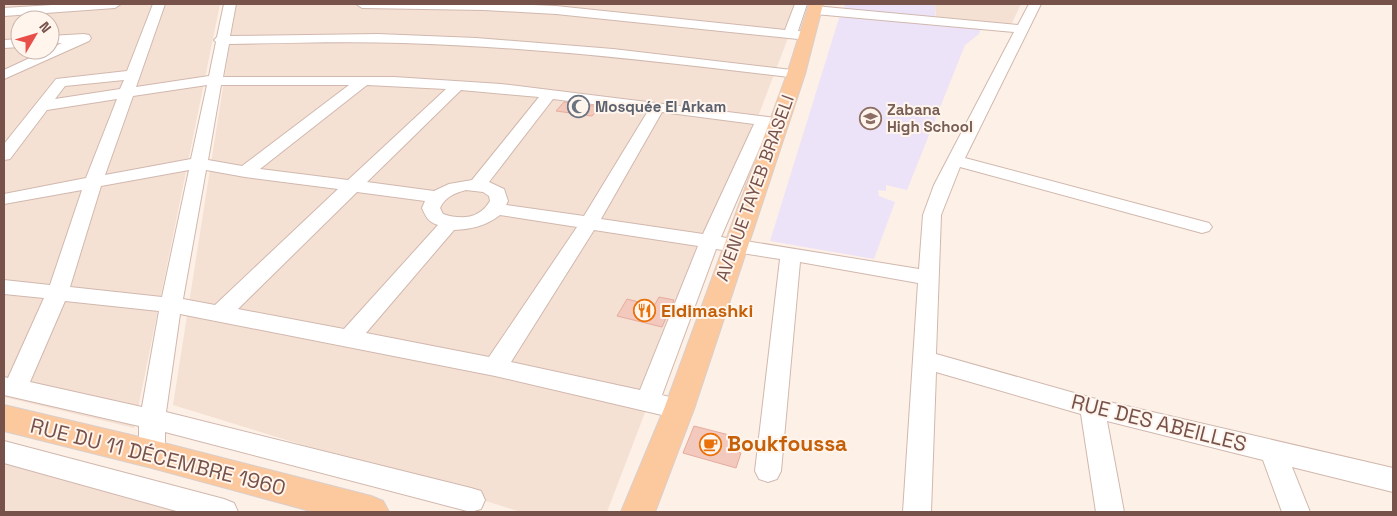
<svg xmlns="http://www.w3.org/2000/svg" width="1397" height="516" viewBox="0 0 1397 516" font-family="'Space Grotesk',sans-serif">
  <rect width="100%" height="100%" fill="#fdf0e6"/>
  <!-- residential -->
  <g fill="#f5e0d4" fill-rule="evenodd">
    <path d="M4,4H220L134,428L4,397ZM20,20H50V50H20Z"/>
    <path d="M236,4H801L607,512H521L173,405Z"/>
    <path d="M935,4H1021L1011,25L936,19Z"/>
    <path d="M4,458L207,512H4Z"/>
  </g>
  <!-- education -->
  <g fill="#ede3f9">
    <path d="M845,4H935V17L844,9Z"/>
    <path d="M840,15L981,28L979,34L965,45L907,190L886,185V191L878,190L879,196L895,202L874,259L770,241Z"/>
  </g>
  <!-- building -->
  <g fill="#f3c9bd" stroke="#e6ab9d">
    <path d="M564,102L600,107L592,116L556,111Z"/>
    <path d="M659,297L674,300L662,327L617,316L627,299L654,306Z"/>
    <path d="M694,426L737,437L733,451L741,453L736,468L683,453Z"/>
  </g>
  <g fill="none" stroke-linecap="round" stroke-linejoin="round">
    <defs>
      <g id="minor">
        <path d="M68,4H121L115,8L4,16V8Z"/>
        <path d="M153,4H165L136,87L209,76L216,42L214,40L217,37L224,4H236L230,36L378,34L476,38L613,49L801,71L803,74L801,77L796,78C666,62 535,47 403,43C345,41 287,43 229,44L223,77H394L501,84L784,119L786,122L784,125L769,126L721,237L919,269L923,215L934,185L1014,32L815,14L809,10L815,6L1018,25L1029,4H1041L965,158L1209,223L1212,227L1209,231L1202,233L960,167L941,215L936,354L1092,398L1393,468V492L1292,467L1310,512H1282L1263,460L1107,421L1124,512H1096L1081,414L936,372L931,512H903L918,283L800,262L781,471L777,479L768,482L759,479L755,471L780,259L716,249L662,395L688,402L691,409L688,416L679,419L495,376L180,314L166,412L471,488L481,491L485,500L481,509L471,512L165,432V454L161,462L152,465L143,462L139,454V426L4,395V377L8,378L44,298L4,294V280L50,285L82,190L4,204V194L86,178L117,99L47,110L10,159L4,160V144L56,79L127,71ZM124,80L120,89L55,99L65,86ZM207,85L191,159L105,175L133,96ZM221,85H349L242,166L208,160ZM367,85L446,89L348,180L260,169ZM461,90L539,97L472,180L449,184L434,191L367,182ZM553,99L648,111L584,216L506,205L508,201L504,189L489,182ZM662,112L754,124L703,234L601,219ZM189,170L162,297L70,287L101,186ZM206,170L245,177L338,189L215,305L183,299ZM466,190L483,192L489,196L490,201C480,219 461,220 443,214L440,208C445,197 455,193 466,190ZM357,192L425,201L422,208C426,217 428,222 438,225L344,329L238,309ZM500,215L577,227L489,357L366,333L454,230C472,229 486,226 500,215ZM594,230L698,246L640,390L511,362ZM65,301L159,311L142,407L30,382Z"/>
        <path d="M356,4H509L556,6L785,30L795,4H807L798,31L813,33L814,36L808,40L556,14L484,10L362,8Z"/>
        <path d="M84,34L89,35L91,38L89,41L4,79V70L62,43L50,44V36Z"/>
        <path d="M20,39V47L4,48V40Z"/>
        <path d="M4,441L224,499L234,503L238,512H180L4,463Z"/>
      </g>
      <g id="major">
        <path d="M809,4H823L805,74L694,409L655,512H621L664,409L787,74Z"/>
        <path d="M4,405L152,440L371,496L383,501L389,512H314L152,468L4,431Z"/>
      </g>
    </defs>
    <!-- minor casing -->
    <use href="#minor" stroke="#d1b8ae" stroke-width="2"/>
    <!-- major casing -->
    <use href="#major" stroke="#d9cfcc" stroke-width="2"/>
    <!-- minor -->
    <use href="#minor" fill="#fff" fill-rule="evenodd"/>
    <!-- major -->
    <use href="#major" fill="#fcc89e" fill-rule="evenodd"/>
  </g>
  <!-- icons -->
  <defs>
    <symbol id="mosque-ring" viewBox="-11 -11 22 22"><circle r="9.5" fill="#fff5ed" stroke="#6b7280" stroke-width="1.5"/><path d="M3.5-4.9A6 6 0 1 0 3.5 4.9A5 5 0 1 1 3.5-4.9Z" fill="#6b7280"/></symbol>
    <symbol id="school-ring" viewBox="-11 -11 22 22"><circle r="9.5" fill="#fff5ed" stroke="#8d6e63" stroke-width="1.5"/><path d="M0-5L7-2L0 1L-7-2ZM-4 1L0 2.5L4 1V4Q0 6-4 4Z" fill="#8d6e63"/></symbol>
    <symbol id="restaurant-ring" viewBox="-11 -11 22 22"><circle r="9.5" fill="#fff5ed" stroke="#e8710a" stroke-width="1.5"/><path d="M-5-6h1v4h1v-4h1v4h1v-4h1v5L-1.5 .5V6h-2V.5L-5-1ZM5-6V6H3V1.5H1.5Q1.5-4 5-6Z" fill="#e8710a"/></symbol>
    <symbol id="cafe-ring" viewBox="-11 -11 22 22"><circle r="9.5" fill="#fff5ed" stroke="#e8710a" stroke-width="1.5"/><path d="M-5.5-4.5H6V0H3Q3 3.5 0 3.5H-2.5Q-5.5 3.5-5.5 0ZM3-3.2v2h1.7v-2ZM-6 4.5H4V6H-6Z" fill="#e8710a"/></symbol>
  </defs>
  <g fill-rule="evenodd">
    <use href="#mosque-ring" x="566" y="94" width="25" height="25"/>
    <use href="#school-ring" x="858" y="106" width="25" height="25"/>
    <use href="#restaurant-ring" x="632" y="298" width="25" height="25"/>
    <use href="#cafe-ring" x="698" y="432" width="25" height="25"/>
  </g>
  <g text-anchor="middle" stroke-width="4" stroke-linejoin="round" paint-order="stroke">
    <!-- far-worship labels -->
    <g font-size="15" font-weight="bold" fill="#5b616d" stroke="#fff5ed" text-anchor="start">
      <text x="595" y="112">Mosquée El Arkam</text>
    </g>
    <!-- far-education labels -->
    <g font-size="15" font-weight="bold" fill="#785e54" stroke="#fff5ed" text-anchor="start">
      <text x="887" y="115">Zabana<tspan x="887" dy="17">High School</tspan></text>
    </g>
    <!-- street labels -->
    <g font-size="18" fill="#77524a" stroke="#fff5ed">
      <text transform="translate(755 188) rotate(-70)" y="6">AVENUE TAYEB BRASELI</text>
    </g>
    <!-- food labels -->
    <g font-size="18" font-weight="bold" fill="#c56008" stroke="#fff5ed" text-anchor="start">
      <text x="661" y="317">Eldimashki</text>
    </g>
    <!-- near-street labels -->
    <g font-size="21" fill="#77524a" stroke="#fff5ed">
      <text transform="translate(1159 423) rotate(14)" y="7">RUE DES ABEILLES</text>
      <text transform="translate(158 457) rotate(14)" y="7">RUE DU 11 DÉCEMBRE 1960</text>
    </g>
    <!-- near-food labels -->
    <g font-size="21" font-weight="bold" fill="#c56008" stroke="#fff5ed" text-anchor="start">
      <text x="727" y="451">Boukfoussa</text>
    </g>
  </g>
  <!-- border -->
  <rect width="1397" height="516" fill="none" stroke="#77524a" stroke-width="10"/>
  <!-- north arrow -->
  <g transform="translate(35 35) rotate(52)"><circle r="24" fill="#fff5ed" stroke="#c9b4ac"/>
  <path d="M0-4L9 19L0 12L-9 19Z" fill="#e94f49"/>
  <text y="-8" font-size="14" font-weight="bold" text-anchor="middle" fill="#77524a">N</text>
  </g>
</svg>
